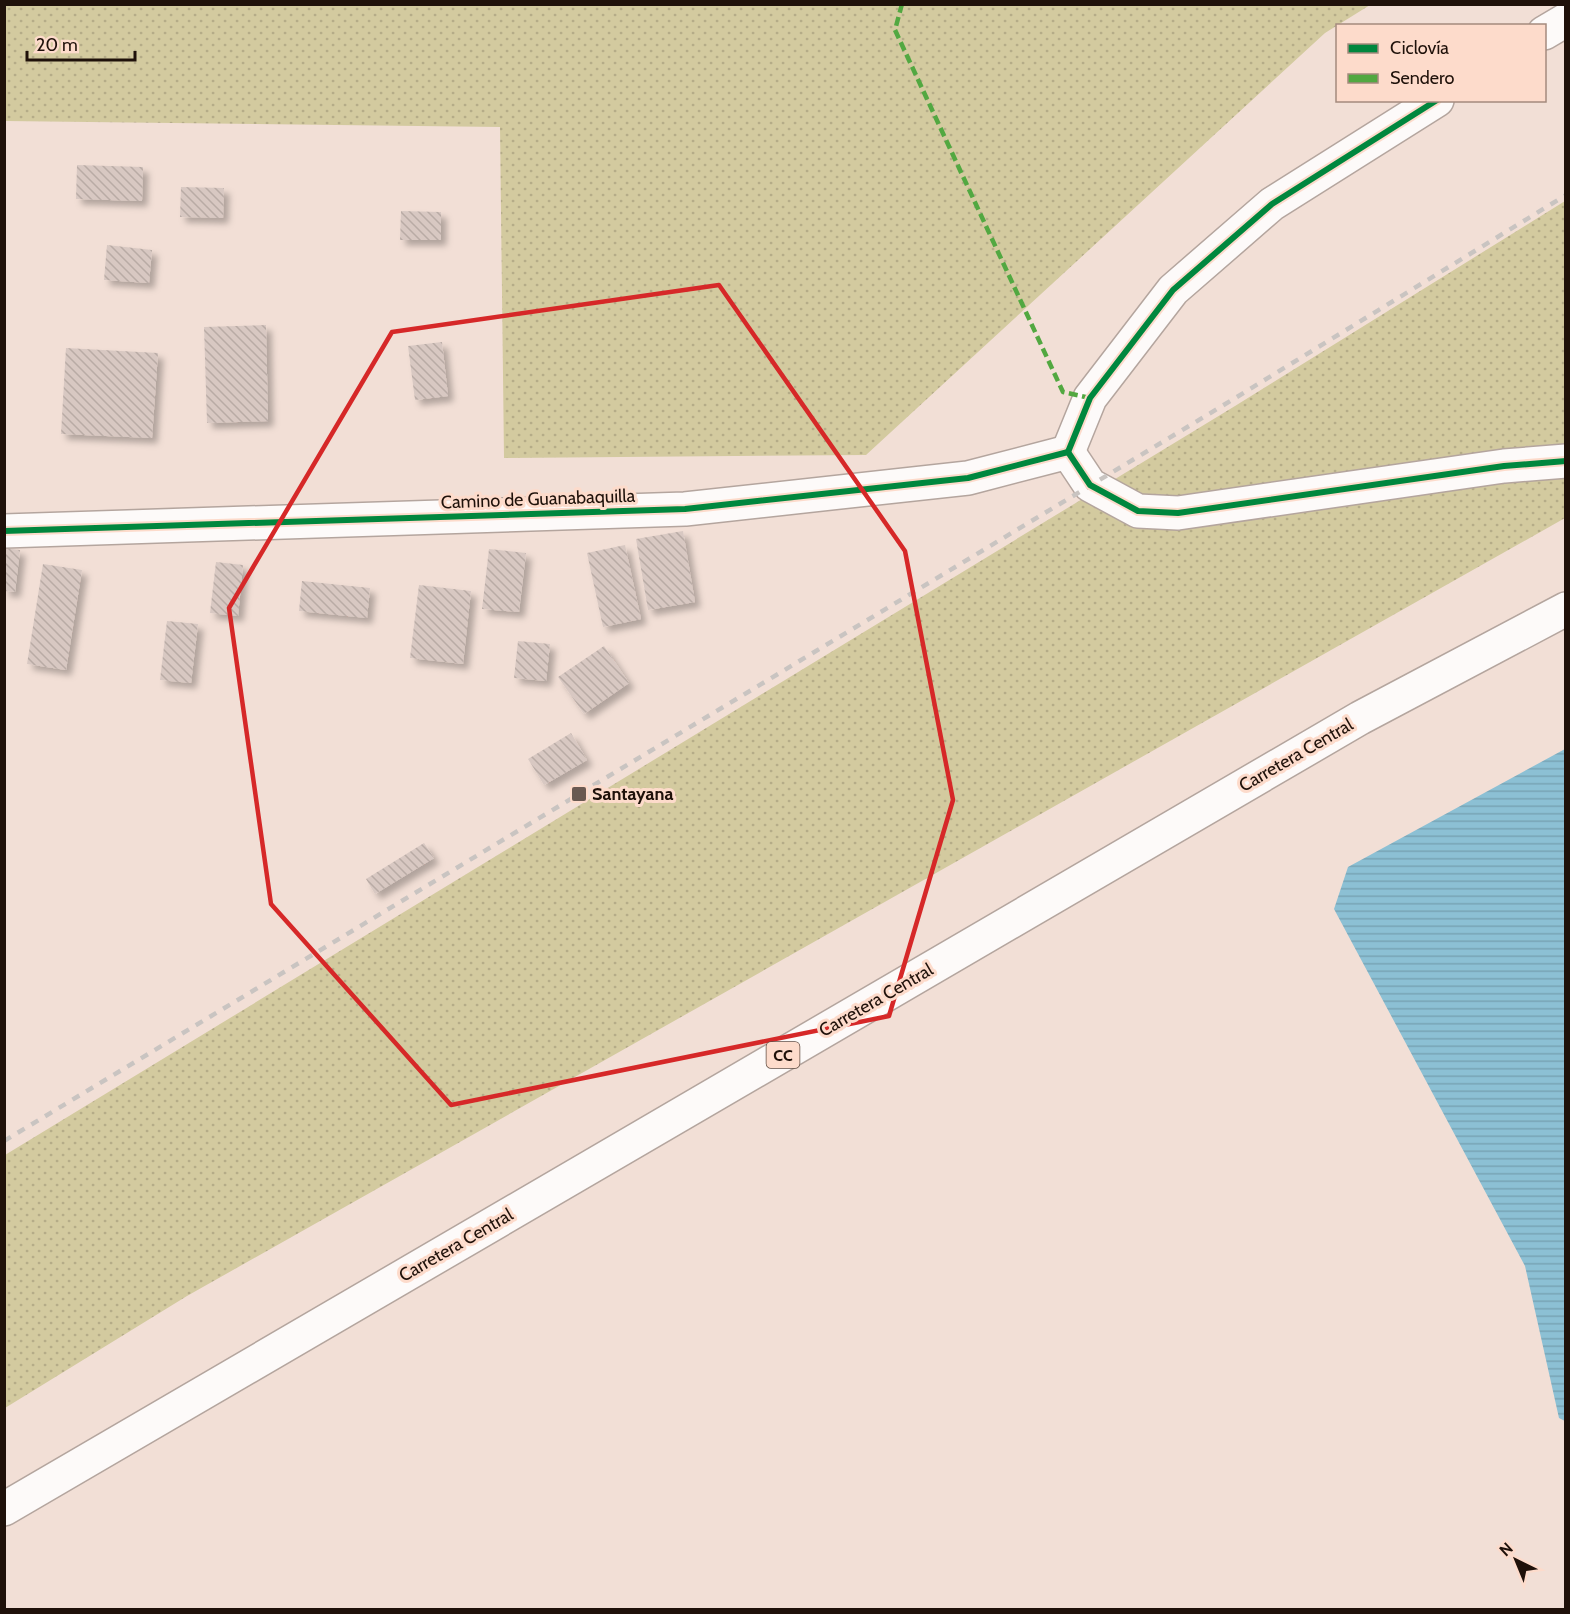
<svg xmlns="http://www.w3.org/2000/svg" width="1570" height="1614" viewBox="0 0 1570 1614" font-family="Cabin,sans-serif">
  <defs>
    <pattern id="grass-dots" width="8" height="8" patternUnits="userSpaceOnUse" patternTransform="scale(1.5)"><rect width="8" height="8" fill="#d3ca9f"/><path d="M2 2h.1M6 6h.1" fill="none" stroke="#b5ac88" stroke-width="1.8" stroke-linecap="round"/></pattern>
    <pattern id="water-rules" width="6" height="5" patternUnits="userSpaceOnUse" patternTransform="scale(1.5)"><rect width="6" height="5" fill="#8cc0d4"/><path d="M0 2.5h6" fill="none" stroke="#78a4b5"/></pattern>
    <pattern id="building-back-hatch" width="6" height="6" patternUnits="userSpaceOnUse" patternTransform="scale(1.5)"><rect width="6" height="6" fill="#d8c8c2"/><path d="M-1 5l2 2M0 0l6 6M5-1l2 2" fill="none" stroke="#b9aba5"/></pattern>
    <filter id="shadow"><feDropShadow dx="5.5" dy="5.5" stdDeviation="3" flood-color="#0004"/></filter>
  </defs>
  <rect width="100%" height="100%" fill="#f2dfd6"/>
  <!-- grass -->
  <g fill="url(#grass-dots)">
    <path d="M4,5L5,4L1370,5L1325,33L866,455L504,458L500,127L5,121Z"/>
    <path d="M1565,201V518L187,1296L5,1408V1155L1235,406Z"/>
  </g>
  <!-- water -->
  <path fill="url(#water-rules)" d="M1565,749V1421L1559,1418L1525,1266L1334,909L1348,867Z"/>
  <!-- building -->
  <g fill="url(#building-back-hatch)" filter="url(#shadow)">
    <path d="M77,165L143,167L142,201L76,199Z"/>
    <path d="M181,187L224,188L223,218L180,217Z"/>
    <path d="M401,211L441,212V240H400Z"/>
    <path d="M107,245L152,250L149,283L104,280Z"/>
    <path d="M266,325L268,421L207,423L204,327Z"/>
    <path d="M442,342L448,396L415,400L408,346Z"/>
    <path d="M66,348L158,353L152,438L61,434Z"/>
    <path d="M683,531L695,602L648,610L636,539Z"/>
    <path d="M625,545L641,619L603,627L587,553Z"/>
    <path d="M4,548L20,550L15,592L4,591Z"/>
    <path d="M489,549L526,553L519,612L482,609Z"/>
    <path d="M216,562L243,565L238,616L210,613Z"/>
    <path d="M43,564L82,570L66,670L27,664Z"/>
    <path d="M302,581L370,588L367,618L299,611Z"/>
    <path d="M419,585L471,591L463,664L410,658Z"/>
    <path d="M167,621L198,624L191,683L160,680Z"/>
    <path d="M518,641L550,644L546,681L514,678Z"/>
    <path d="M604,646L629,683L584,714L558,677Z"/>
    <path d="M571,733L587,760L544,785L528,759Z"/>
    <path d="M424,843L434,858L375,894L366,879Z"/>
  </g>
  <g fill="none" stroke-linecap="round" stroke-linejoin="round">
    <defs>
      <g id="secondary">
        <path d="M1544,33L1566,20"/>
        <path d="M1068,452L1090,485L1138,511L1178,513L1504,466L1566,461"/>
        <path d="M1068,452L1090,398L1173,290L1272,204L1437,100"/>
        <path d="M4,531L685,509L968,478L1068,452"/>
      </g>
      <path id="highway" d="M4,1509L1360,718L1566,609"/>
    </defs>
    <!-- secondary casing -->
    <use href="#secondary" stroke="#b4a59e" stroke-width="36"/>
    <!-- highway casing -->
    <use href="#highway" stroke="#b4a59e" stroke-width="36"/>
    <!-- secondary -->
    <use href="#secondary" stroke="#fdfaf9" stroke-width="33"/>
    <!-- highway -->
    <use href="#highway" stroke="#fdfaf9" stroke-width="33"/>
    <!-- rail -->
    <path stroke="#c9c4c1" stroke-width="4.5" stroke-dasharray="8 8" stroke-linecap="butt" d="M4,1141L1232,400L1566,195"/>
    <!-- quiet -->
    <path stroke="#52a841" stroke-width="4.5" stroke-dasharray="9 4.5" stroke-linecap="butt" d="M902,4L895,30L1063,392L1090,398"/>
    <defs>
      <g id="cycleway">
        <path d="M1068,452L1090,485L1138,511L1178,513L1504,466L1566,461"/>
        <path d="M1068,452L1090,398L1173,290L1272,204L1437,100"/>
        <path d="M4,531L685,509L968,478L1068,452"/>
      </g>
    </defs>
    <!-- cycleway casing -->
    <use href="#cycleway" stroke="#fddbcb" stroke-width="10"/>
    <!-- cycleway -->
    <use href="#cycleway" stroke="#00873e" stroke-width="6"/>
  </g>
  <!-- marked area -->
  <path fill="none" stroke="#d62828" stroke-width="4.5" stroke-linejoin="round" d="M719,285L905,551L953,800L889,1016L451,1105L271,904L229,608L392,332Z"/>
  <!-- markers -->
  <rect fill="#695951" stroke="#fddbcb" stroke-width="2" x="571" y="786" width="16" height="16" rx="3"/>
  <g text-anchor="middle" stroke-width="6" stroke-linejoin="round" paint-order="stroke">
    <!-- shield labels -->
    <rect fill="#fddbcb" stroke="#624e44" stroke-width="1.5" x="766.5" y="1042" width="33" height="26" rx="4.5"/>
    <g font-size="16" font-weight="bold" fill="#1f110a">
      <text x="783" y="1061">CC</text>
    </g>
    <!-- street labels -->
    <g font-size="18" fill="#1f110a" stroke="#fddbcb">
      <text transform="translate(538 499) rotate(-2)" y="6">Camino de Guanabaquilla</text>
      <text transform="translate(1296 755) rotate(-30)" y="6">Carretera Central</text>
      <text transform="translate(876 1000) rotate(-30)" y="6">Carretera Central</text>
      <text transform="translate(456 1245) rotate(-30)" y="6">Carretera Central</text>
    </g>
    <!-- poi labels -->
    <g font-size="18" font-weight="bold" fill="#1f110a" stroke="#fddbcb" text-anchor="start">
      <text x="592" y="800">Santayana</text>
    </g>
  </g>
  <!-- border -->
  <rect width="1570" height="1614" fill="none" stroke="#1f110a" stroke-width="12"/>
  <!-- legend -->
  <rect x="1336" y="24" width="210" height="78" fill="#fddbcb" stroke="#a48a7e" stroke-width="1.5"/>
  <rect x="1348" y="44" width="30" height="9" fill="#00873e" stroke="#a48a7e" stroke-width="1.5"/>
  <text x="1390" y="54" font-size="18" fill="#1f110a">Ciclovía</text>
  <rect x="1348" y="74" width="30" height="9" fill="#52a841" stroke="#a48a7e" stroke-width="1.5"/>
  <text x="1390" y="84" font-size="18" fill="#1f110a">Sendero</text>
  <!-- north arrow -->
  <g transform="translate(1516 1560) rotate(317)" stroke="#fddbcb" stroke-width="4.5" paint-order="stroke">
  <path d="M0-4.5L10 22L0 15L-10 22Z" fill="#1f110a"/>
  <text y="-9" font-size="16" font-weight="bold" text-anchor="middle" fill="#1f110a">N</text>
  </g>
  <!-- scale -->
  <path d="M27 51v9h108v-9" fill="none" stroke="#1f110a" stroke-width="3"/>
  <text x="36" y="51" font-size="18" fill="#1f110a" stroke="#fddbcb" stroke-width="4.5" paint-order="stroke">20 m</text>
</svg>
